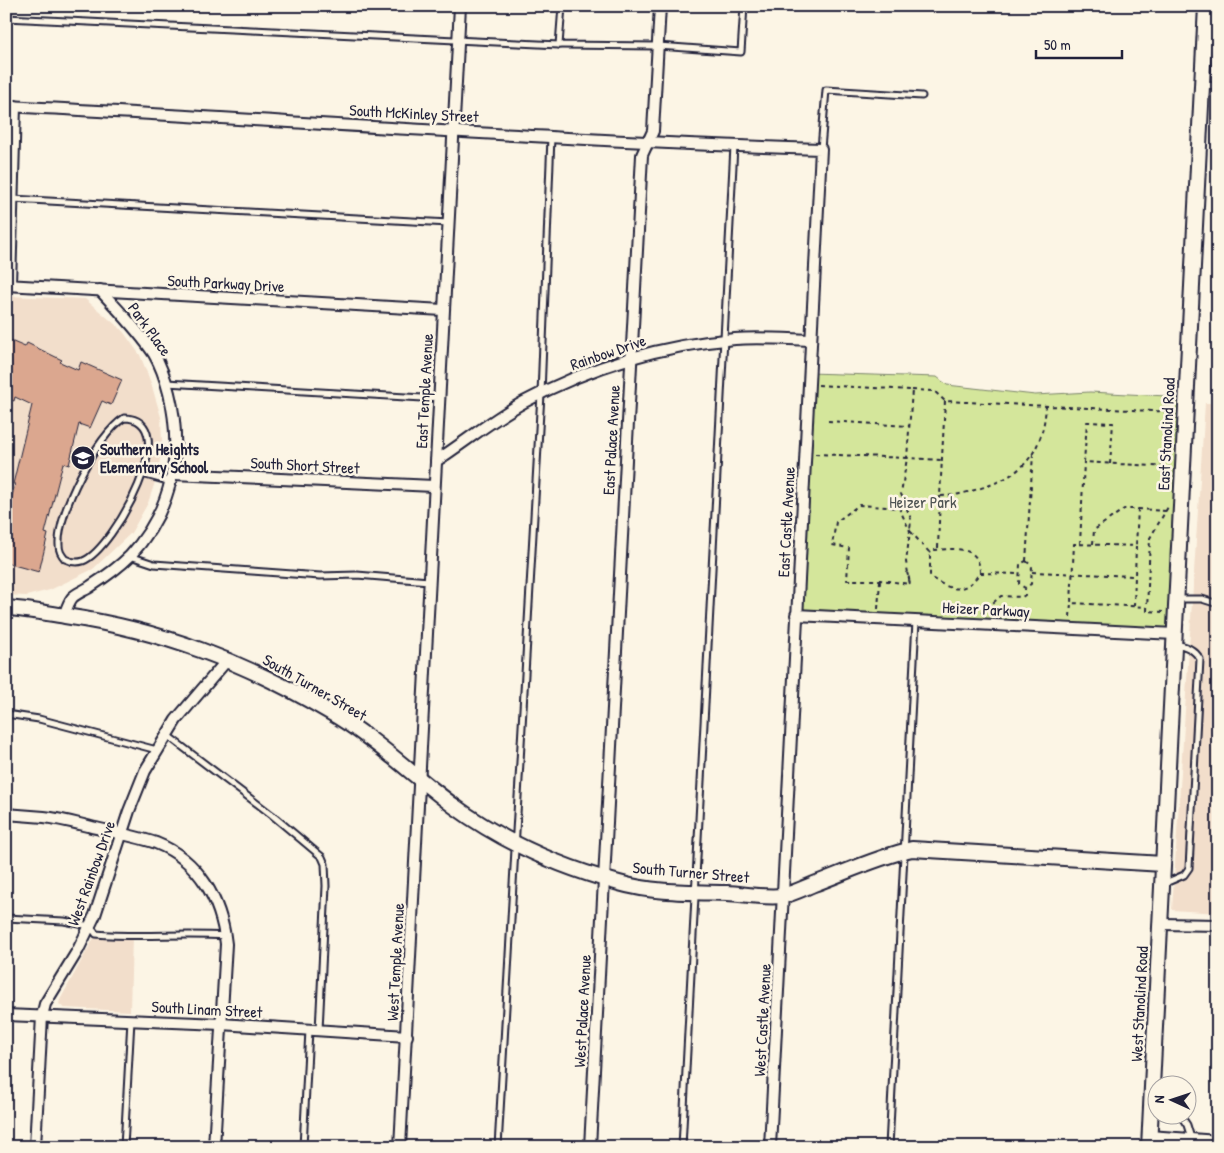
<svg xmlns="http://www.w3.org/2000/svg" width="1224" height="1153" viewBox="0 0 1224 1153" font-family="'Patrick Hand',sans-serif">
  <rect width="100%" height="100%" fill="#fcf5e5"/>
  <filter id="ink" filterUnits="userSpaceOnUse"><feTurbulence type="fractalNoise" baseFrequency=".02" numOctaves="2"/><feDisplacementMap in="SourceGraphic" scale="10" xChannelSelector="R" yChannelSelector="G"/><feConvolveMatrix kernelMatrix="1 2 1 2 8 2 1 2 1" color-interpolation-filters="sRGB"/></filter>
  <g filter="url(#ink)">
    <!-- built -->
    <g fill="#f2decb">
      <path d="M6,296L85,299L122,330L140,355L151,383L161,417L162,444L158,473L148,503L131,533L93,569L50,590L26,596L6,595Z"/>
      <path d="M1205,403H1218V913L1172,910Z"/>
      <path d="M96,934L132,936L130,1011L64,1008L59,1004L60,1000Z"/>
    </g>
    <!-- green -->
    <path fill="#d4e69b" stroke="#7b846b" d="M809,373L937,377L947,385L1035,395L1090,392L1186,397L1175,634L796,615Z"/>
    <!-- building -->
    <path fill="#dba78f" stroke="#22223b" d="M6,339L25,347L27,343L62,360L60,362L78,370L81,362L122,380L111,405L102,401L90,428L79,424L69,465L63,463L45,533L48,534L39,572L6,563V503L10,504L15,484H13L32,405L15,397L14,401L6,398Z"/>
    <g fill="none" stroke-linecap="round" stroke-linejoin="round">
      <defs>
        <g id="service">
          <path d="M6,18L559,45L658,46L741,52L744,6"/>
          <path d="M559,45L562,6"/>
          <path d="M1203,85L1218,86"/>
          <path d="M821,149L826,90L922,96"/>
          <path d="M12,199L449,223"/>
          <path d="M166,383L423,398L439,397"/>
          <path d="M124,418C186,418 114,549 83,561C77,563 71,562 65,559C61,554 59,551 59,545C57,513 97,435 124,418Z"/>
          <path d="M142,474L171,482"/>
          <path d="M130,556L154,564L320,576L357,575L429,581"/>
          <path d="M1178,599H1202L1218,604"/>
          <path d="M6,714L39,719L157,750"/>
          <path d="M167,735L272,815L322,857L325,864L326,886L319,1030"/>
          <path d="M1163,884L1184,875L1189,868L1200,659C1194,649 1186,646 1175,644"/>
          <path d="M6,918L64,921L90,926L96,934C139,938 182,933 225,936"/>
          <path d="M1181,1116L1187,1125L1191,1138"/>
          <path d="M124,1147L131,1020"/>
          <path d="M303,1147L309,1030"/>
          <path d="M498,1147L541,394L551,137"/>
          <path d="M682,1147L734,146"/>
          <path d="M889,1147L916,621"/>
        </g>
        <g id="minor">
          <path d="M6,106C278,120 549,140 821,149L770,1147"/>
          <path d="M6,285L443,310"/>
          <path d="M10,285L15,106"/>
          <path d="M436,461C465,442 493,419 524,402C589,367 661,345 735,339C760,337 785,339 811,340"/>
          <path d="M173,474L434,486"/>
          <path d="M796,615L1175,634"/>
          <path d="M64,616C66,611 68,603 72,598C76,593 86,590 91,586C105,577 119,567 130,556C172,510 184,453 169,393C166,381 161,366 154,354C139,331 119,311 100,290"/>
          <path d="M6,814C19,815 32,816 44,817C63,819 82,825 100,829C119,833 138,837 156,843C199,860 221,900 226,944L214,1147"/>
          <path d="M1161,924L1218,925"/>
          <path d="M6,1015L221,1024L407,1036"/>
          <path d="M1149,1136L1218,1141"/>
          <path d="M35,1147L42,1016L45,1004L78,950L95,915L129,811L145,771L176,720L228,659"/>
          <path d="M400,1147L460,6"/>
          <path d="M590,1147L642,155L653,131L660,6"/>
        </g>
        <g id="secondary">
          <path d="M6,608C26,609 45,613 65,616C161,630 245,662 328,711C374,737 412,775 454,806C503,842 561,867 619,883C653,893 692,892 727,893C745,894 764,898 782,896C792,894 804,888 814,884C846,872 878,857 912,849L1163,864"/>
          <path d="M1149,1147L1206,6"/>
        </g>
      </defs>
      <!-- service casing -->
      <use href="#service" stroke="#22223b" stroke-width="9"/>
      <!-- minor casing -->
      <use href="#minor" stroke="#22223b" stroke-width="14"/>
      <!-- secondary casing -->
      <use href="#secondary" stroke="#22223b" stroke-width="18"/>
      <!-- path -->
      <g stroke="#22223b" stroke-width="2" stroke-dasharray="4 4" stroke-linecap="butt">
        <path d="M818,385L912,390L907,458L941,460"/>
        <path d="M912,390L934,391L945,401L1173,412"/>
        <path d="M945,401L940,496C954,496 965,493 978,489C1023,476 1043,453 1046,406"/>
        <path d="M828,421L910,426"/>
        <path d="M815,454L907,458L901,494L911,519L910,531L930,553V577C951,590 963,596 980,573C980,544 953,549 933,550L930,553"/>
        <path d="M1110,464L1113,423L1087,422L1084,462L1170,467"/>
        <path d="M1138,509L1166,511"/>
        <path d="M1080,544L1084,462"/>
        <path d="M1093,544L1094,530L1124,509H1138L1136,546"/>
        <path d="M938,548L940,496"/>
        <path d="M1026,561L1033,454"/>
        <path d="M1026,561L1032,566L1031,584L1025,588L1019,584L1020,564Z"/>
        <path d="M907,572L910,584L906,562L910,531L899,508L859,505L836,522L832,545L849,548L847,580H880L910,584"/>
        <path d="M1032,572L1135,576"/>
        <path d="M980,573L1019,574"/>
        <path d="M1134,606L1136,546L1074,544L1071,603L1147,607"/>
        <path d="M878,609L880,581"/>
        <path d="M1163,612L1147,611L1150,538L1168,507"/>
        <path d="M981,613L1001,596L1022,597L1025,595V589"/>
        <path d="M1070,617L1071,603"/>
      </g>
      <!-- service -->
      <use href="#service" stroke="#fcf5e5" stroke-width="5"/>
      <!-- minor -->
      <use href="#minor" stroke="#fcf5e5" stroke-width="10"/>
      <!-- secondary -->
      <use href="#secondary" stroke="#fcf5e5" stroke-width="14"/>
    </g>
  </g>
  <!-- icons -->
  <defs>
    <symbol id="school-disc" viewBox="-11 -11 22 22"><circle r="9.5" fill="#22223b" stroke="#fcf5e5"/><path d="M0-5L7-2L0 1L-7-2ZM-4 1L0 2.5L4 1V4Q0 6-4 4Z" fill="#fff"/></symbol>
  </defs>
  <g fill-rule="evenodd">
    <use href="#school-disc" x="69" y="444" width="28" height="28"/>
  </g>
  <g text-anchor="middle" stroke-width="5" stroke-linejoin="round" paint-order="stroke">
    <!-- street labels -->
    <g font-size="16" fill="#22223b" stroke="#fcf5e5">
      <text transform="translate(414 113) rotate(3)" y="6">South McKinley Street</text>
      <text transform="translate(226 283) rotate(3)" y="6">South Parkway Drive</text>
      <text transform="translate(150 329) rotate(54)" y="6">Park Place</text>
      <text transform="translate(608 352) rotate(-19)" y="6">Rainbow Drive</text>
      <text transform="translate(424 391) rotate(-87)" y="6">East Temple Avenue</text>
      <text transform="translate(1166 434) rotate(-87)" y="6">East Stanolind Road</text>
      <text transform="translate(611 440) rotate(-87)" y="6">East Palace Avenue</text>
      <text transform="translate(305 465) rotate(3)" y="6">South Short Street</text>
      <text transform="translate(786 522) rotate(-87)" y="6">East Castle Avenue</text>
      <text transform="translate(986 609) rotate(3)" y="6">Heizer Parkway</text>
      <text transform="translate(315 687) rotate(30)" y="6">South Turner Street</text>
      <text transform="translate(691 872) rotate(5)" y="6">South Turner Street</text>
      <text transform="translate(91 873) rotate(-70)" y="6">West Rainbow Drive</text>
      <text transform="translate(395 962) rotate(-87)" y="6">West Temple Avenue</text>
      <text transform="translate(1139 1004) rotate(-87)" y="6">West Stanolind Road</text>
      <text transform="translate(207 1009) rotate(3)" y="6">South Linam Street</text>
      <text transform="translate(582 1011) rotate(-87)" y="6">West Palace Avenue</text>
      <text transform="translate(762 1020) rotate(-87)" y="6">West Castle Avenue</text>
    </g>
    <!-- poi labels -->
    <g font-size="16" font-weight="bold" fill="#22223b" stroke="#fcf5e5" text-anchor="start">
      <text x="100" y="455">Southern Heights<tspan x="100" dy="18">Elementary School</tspan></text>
    </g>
    <!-- park labels -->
    <g font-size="16" fill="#4e5353" stroke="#fcf5e5">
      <text x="923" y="508">Heizer Park</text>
    </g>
  </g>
  <!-- margin -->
  <rect width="1224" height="1153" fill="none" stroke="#fcf5e5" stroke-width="25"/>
  <rect x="12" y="12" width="1199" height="1128" fill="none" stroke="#22223b" stroke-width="2" filter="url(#ink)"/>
  <!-- north arrow -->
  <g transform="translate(1172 1100) rotate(273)"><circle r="24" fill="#fcf5e5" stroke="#a5a1a1"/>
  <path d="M0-4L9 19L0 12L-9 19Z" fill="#22223b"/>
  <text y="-8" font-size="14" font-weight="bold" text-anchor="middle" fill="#22223b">N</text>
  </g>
  <!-- scale -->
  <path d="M1036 50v8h86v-8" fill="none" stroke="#22223b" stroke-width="2.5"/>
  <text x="1044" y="50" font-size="15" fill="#22223b" stroke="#fcf5e5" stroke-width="4" paint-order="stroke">50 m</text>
</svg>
